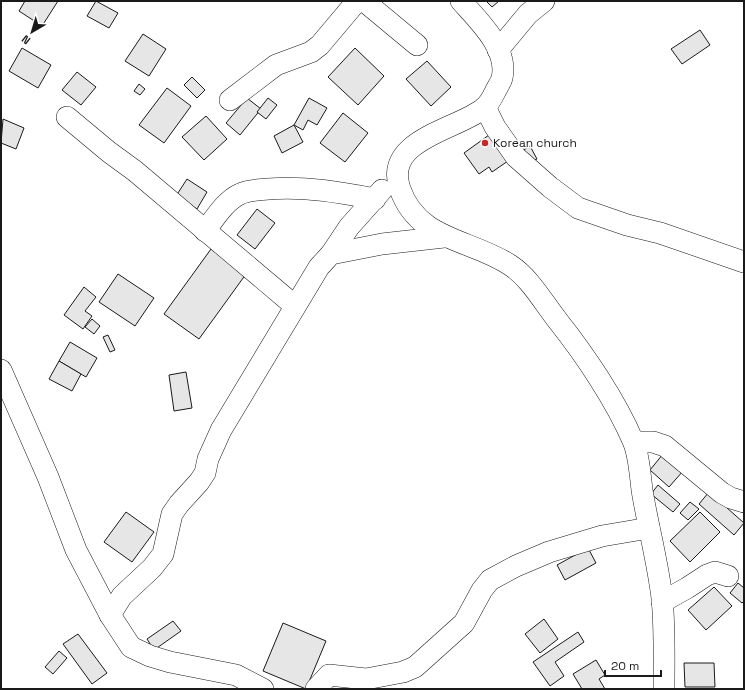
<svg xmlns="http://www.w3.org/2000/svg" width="745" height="690" viewBox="0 0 745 690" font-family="'Space Grotesk',sans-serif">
  <rect width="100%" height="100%" fill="#fff"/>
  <!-- building -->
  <g fill="#e6e6e6" stroke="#1a1a1a">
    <path d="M25,1H58L42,26L19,11Z"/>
    <path d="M96,1L118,13L109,28L87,16Z"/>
    <path d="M486,1H499L492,7Z"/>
    <path d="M700,30L710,45L682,64L671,49Z"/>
    <path d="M143,34L166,49L149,76L125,61Z"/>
    <path d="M22,48L51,65L38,88L9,71Z"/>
    <path d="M355,48L384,76L358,105L328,77Z"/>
    <path d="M427,61L451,87L431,106L406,79Z"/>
    <path d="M77,72L96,87L81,105L62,90Z"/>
    <path d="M192,77L205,90L197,98L184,85Z"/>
    <path d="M139,84L145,89L140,95L134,91Z"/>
    <path d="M167,88L191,106L164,143L139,125Z"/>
    <path d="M247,98L261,109L240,135L226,123Z"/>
    <path d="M268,98L277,105L266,119L257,112Z"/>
    <path d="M309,98L327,108L317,125L308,120L303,130L294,125Z"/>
    <path d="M343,113L368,133L345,162L320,143Z"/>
    <path d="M206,116L227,139L204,160L182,137Z"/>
    <path d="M3,119L24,128L16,149L1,143Z"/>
    <path d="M294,125L303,142L282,153L274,136Z"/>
    <path d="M489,135L508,161L492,172L489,167L479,174L464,153Z"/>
    <path d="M530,146L537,159L529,163L522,151Z"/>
    <path d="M187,179L207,192L197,209L176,196Z"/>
    <path d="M257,209L275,223L255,249L237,235Z"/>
    <path d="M211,249L246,274L199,339L164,314Z"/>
    <path d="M118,274L154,298L135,326L99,302Z"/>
    <path d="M84,287L96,297L85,311L92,316L83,329L64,315Z"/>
    <path d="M92,319L100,326L94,334L85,327Z"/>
    <path d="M108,335L115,350L110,352L103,337Z"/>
    <path d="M70,342L97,358L86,377L59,361Z"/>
    <path d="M59,361L81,374L72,391L49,379Z"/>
    <path d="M186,372L192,408L174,411L169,375Z"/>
    <path d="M663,454L683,471L669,487L650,470Z"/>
    <path d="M658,485L680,504L673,512L651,494Z"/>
    <path d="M709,492L744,523L734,535L699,504Z"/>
    <path d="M690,502L699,509L688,520L680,513Z"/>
    <path d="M126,512L154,532L132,562L104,542Z"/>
    <path d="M700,512L720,532L690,562L670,541Z"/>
    <path d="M588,548L596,563L565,580L557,565Z"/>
    <path d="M738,583L744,588V601L742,603L730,593Z"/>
    <path d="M714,587L732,606L706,630L688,610Z"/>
    <path d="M544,619L558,639L540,653L525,634Z"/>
    <path d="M173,621L181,631L154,650L147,639Z"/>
    <path d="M283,623L326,641L306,689L263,671Z"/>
    <path d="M578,632L584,642L555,662L564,676L550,686L533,662Z"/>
    <path d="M78,634L107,673L92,684L63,644Z"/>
    <path d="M59,651L67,658L53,674L45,667Z"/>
    <path d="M596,660L605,675L599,679L605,689H582L573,674Z"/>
    <path d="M684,663H714L715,687H685Z"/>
  </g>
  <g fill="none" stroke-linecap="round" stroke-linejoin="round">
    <defs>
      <g id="minor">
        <path d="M364,1L417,45"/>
        <path d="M461,1C478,20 509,49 502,78C501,82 498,86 496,90C493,96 490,103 484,108C457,130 383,139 400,189C418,241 471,239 510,265C530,278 543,302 558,321C585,355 616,401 633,441C640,456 640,480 643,496C649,530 658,564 662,598C665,628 664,659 664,689"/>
        <path d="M498,50L528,14L544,1"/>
        <path d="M230,100L276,65L311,52L320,45L357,1"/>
        <path d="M485,107L495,127L516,157L550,187L578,208L627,225L660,233L744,262"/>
        <path d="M67,117L109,152L135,171L295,306"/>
        <path d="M205,231C215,218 225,201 240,194C248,190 259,190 268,189C304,186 339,192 375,199"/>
        <path d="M331,254L349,227L382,190"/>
        <path d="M1,370L48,477L76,550L110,615L131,647L150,656L170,662L236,675L263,689"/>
        <path d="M634,442H653L665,446L722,493L731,498L744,502"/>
        <path d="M662,602L687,588L707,575L715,572L728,576"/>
        <path d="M110,615L122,596L152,568L163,554L172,514L179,504L199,482L205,473L208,459L221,430L319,267L331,254L382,244L444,237"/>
        <path d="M316,689L329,675L366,679L403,672L415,667L464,623L482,590L490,580L516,566L549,552L602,536L649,528"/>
      </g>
    </defs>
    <!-- minor casing -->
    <use href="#minor" stroke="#1a1a1a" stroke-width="22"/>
    <!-- minor -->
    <use href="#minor" stroke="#fff" stroke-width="21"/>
  </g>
  <!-- markers -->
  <circle fill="#c62828" stroke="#fff" stroke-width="1.5" cx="485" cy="143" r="4"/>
  <g text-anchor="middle" stroke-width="3" stroke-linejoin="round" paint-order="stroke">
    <!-- poi labels -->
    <g font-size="12" fill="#1a1a1a" stroke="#fff" text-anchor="start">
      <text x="493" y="147">Korean church</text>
    </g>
  </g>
  <!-- border -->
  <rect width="745" height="690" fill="none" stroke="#1a1a1a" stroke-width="4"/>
  <!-- north arrow -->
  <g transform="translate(32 32) rotate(218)" stroke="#ffffff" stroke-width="3" paint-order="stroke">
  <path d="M0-3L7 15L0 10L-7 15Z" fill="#1a1a1a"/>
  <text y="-6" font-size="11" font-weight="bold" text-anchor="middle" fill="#1a1a1a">N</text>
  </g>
  <!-- scale -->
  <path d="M605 670v6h56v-6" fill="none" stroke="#1a1a1a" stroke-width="2"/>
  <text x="611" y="670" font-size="12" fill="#1a1a1a" stroke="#ffffff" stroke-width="3" paint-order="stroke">20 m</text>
</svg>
